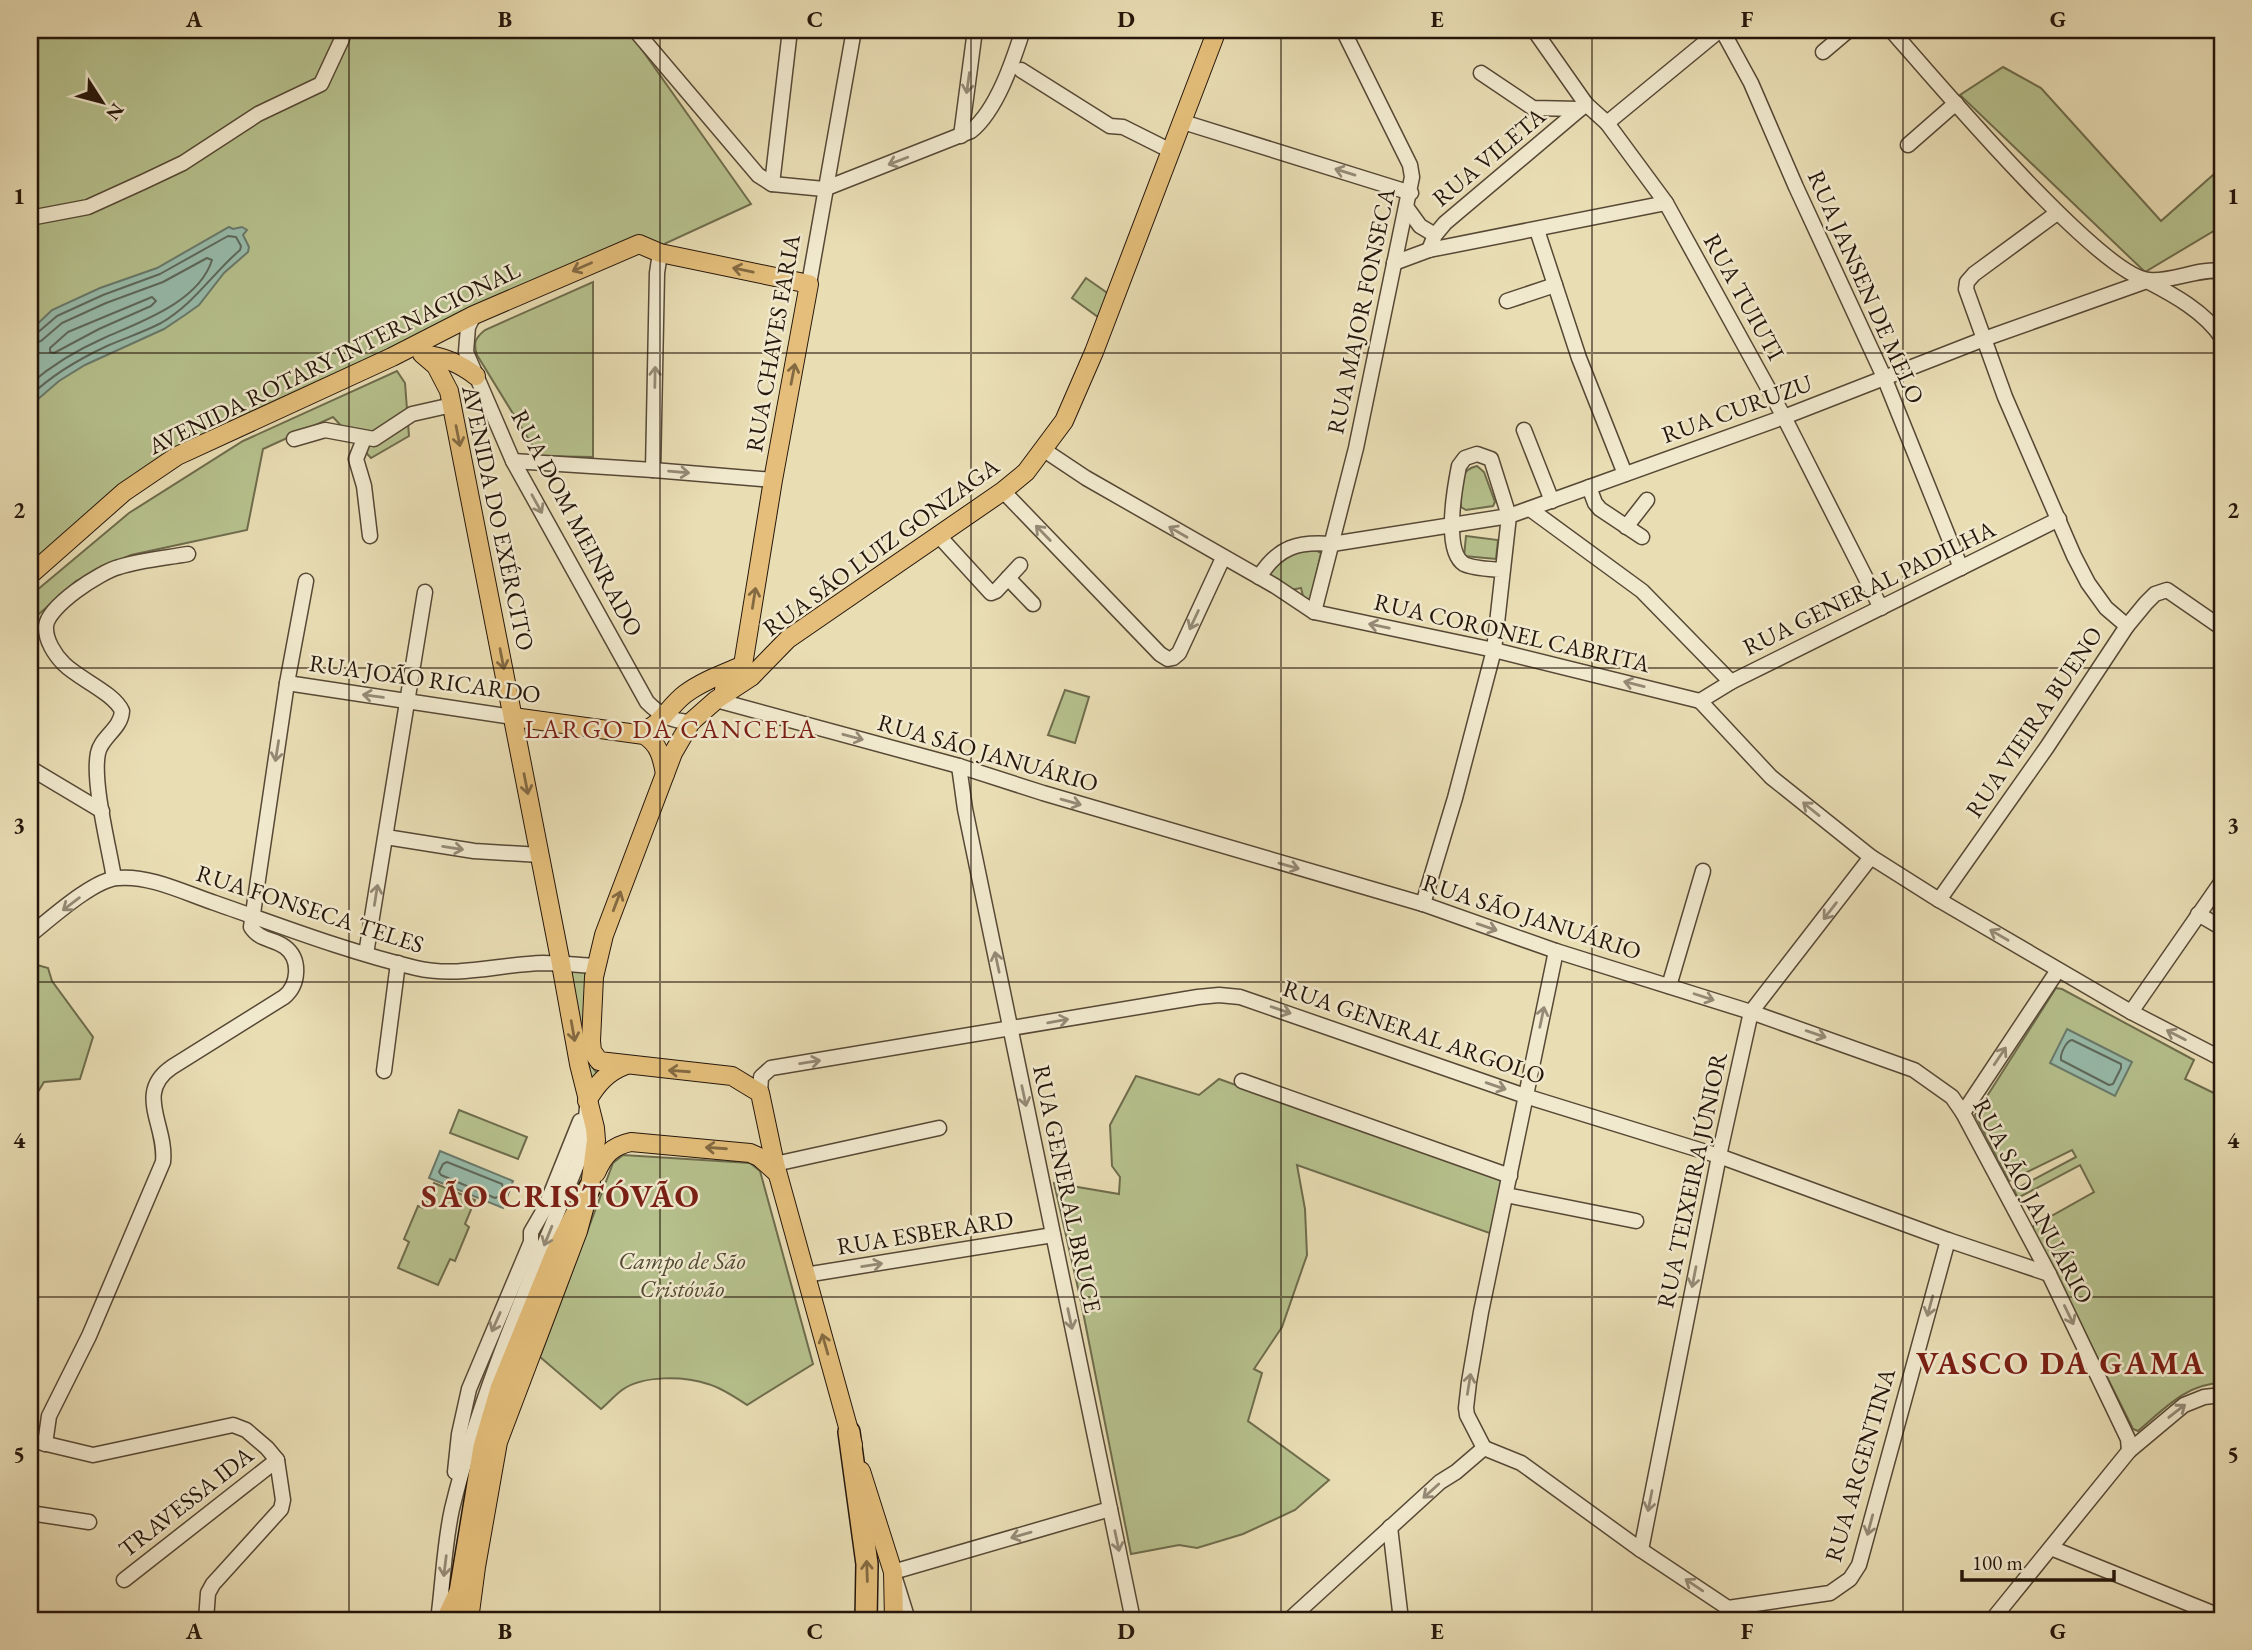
<svg xmlns="http://www.w3.org/2000/svg" width="2252" height="1650" viewBox="0 0 2252 1650" font-family="'EB Garamond',serif">
  <rect width="100%" height="100%" fill="#e9ddb4"/>
  <filter id="stains"><feTurbulence type="fractalNoise" baseFrequency=".00286" numOctaves="4"/><feColorMatrix values="0 0 0 0 .2 0 0 0 0 .09 0 0 0 0 .02 0 0 0 .5 -.17"/></filter>
  <radialGradient id="worn" r=".72"><stop offset=".6" stop-color="#630" stop-opacity="0"/><stop offset="1" stop-color="#630" stop-opacity=".3"/></radialGradient>
  <!-- green -->
  <g fill="#b6c18d" stroke="#6e6c4c" stroke-width="2">
    <path d="M30,30H628L751,204L660,246L641,241L420,334L168,453L137,473L30,568Z"/>
    <path d="M2003,67L2041,88L2161,221L2222,167V220L2217,229L2145,272L1960,95Z"/>
    <path d="M1086,278L1113,297L1098,317L1072,298Z"/>
    <path d="M593,282V457L539,456L477,355C473,343 475,338 485,330Z"/>
    <path d="M397,371L405,383L409,436L371,458L333,417L263,449L247,530L131,555L76,581L30,622V596L129,513L243,441Z"/>
    <path d="M1477,466L1484,472L1495,502L1493,506L1466,510L1461,507C1461,488 1456,471 1477,466Z"/>
    <path d="M1466,536L1498,540L1496,559L1464,556Z"/>
    <path d="M1310,547L1321,553L1311,599L1304,600L1301,588L1286,591L1267,572L1280,557Z"/>
    <path d="M1065,690L1089,697L1075,743L1048,735Z"/>
    <path d="M30,963L48,968L52,981L93,1037L80,1079L44,1082L30,1105Z"/>
    <path d="M572,969L585,971C591,1008 573,1045 599,1076L592,1084C584,1058 582,1039 578,1012C576,998 570,983 572,969Z"/>
    <path d="M2056,988L2062,989L2194,1060L2185,1079L2222,1097V1383C2187,1383 2163,1410 2138,1431L2133,1429L2032,1227L2094,1192L2080,1165L2018,1198L2014,1190L2076,1157L2072,1150L2009,1181L1975,1115Z"/>
    <path d="M1136,1076L1199,1095L1219,1079L1506,1182L1495,1235L1297,1165L1305,1209L1307,1255L1282,1327L1254,1369L1262,1373L1248,1421L1329,1480L1295,1510L1243,1534L1197,1548L1179,1545L1131,1554L1080,1297L1054,1183L1119,1194L1120,1177L1112,1166L1110,1125Z"/>
    <path d="M459,1110L527,1137L518,1159L450,1133Z"/>
    <path d="M623,1155L750,1163L760,1171L813,1364L747,1405C735,1397 722,1388 708,1384C684,1376 643,1375 622,1390C614,1396 608,1403 601,1409L540,1357L613,1163Z"/>
    <path d="M434,1183L475,1200L465,1224L469,1227L455,1261L450,1259L438,1285L398,1268L409,1242L404,1239L418,1206L424,1208Z"/>
  </g>
  <!-- water -->
  <g fill="#97bcac" stroke="#697a6c" stroke-width="2">
    <path d="M229,227L233,229L242,227L247,230L243,235L249,247L248,252L224,273L199,305L185,315L164,329L85,365L59,381L30,406V331L52,310L100,288L157,268Z"/>
    <path d="M2067,1029L2132,1062L2115,1096L2050,1063Z"/>
    <path d="M440,1151L513,1181L503,1208L429,1178Z"/>
  </g>
  <g fill="none" stroke-linecap="round" stroke-linejoin="round">
    <!-- shore -->
    <g stroke="#5e695c" stroke-width="2">
      <path d="M152,297L156,301L151,306L99,329L54,353L50,352V348L68,332Z"/>
      <path d="M30,335L36,334L57,316L103,295L160,274L228,236L236,237L241,246L240,250C212,274 194,304 161,323C144,332 125,338 107,346C79,359 52,375 30,396"/>
      <path d="M30,344L41,341L62,323L106,303L163,282L207,258L212,260C199,302 140,322 104,338C77,350 52,365 30,384"/>
      <path d="M2072,1040L2121,1064V1068L2113,1084L2109,1085L2061,1060C2060,1054 2066,1041 2072,1040Z"/>
      <path d="M447,1162L502,1184L503,1188L500,1196L495,1198L441,1175L439,1172L443,1164Z"/>
    </g>
    <defs>
      <g id="minor">
        <path d="M635,30L758,175L772,184L824,189L971,131C997,110 1013,61 1023,30"/>
        <path d="M1534,30L1586,104L1607,123L1666,203L1784,417L1881,608"/>
        <path d="M1722,30L1751,83L1796,187L1884,377L1961,568"/>
        <path d="M1891,30C1930,74 2100,276 2149,280C2173,282 2197,268 2222,271"/>
        <path d="M1823,52L1849,30"/>
        <path d="M1021,70L1110,126L1123,127L1171,151"/>
        <path d="M1481,73L1533,108L1580,109"/>
        <path d="M1183,122L1411,193"/>
        <path d="M1607,123L1720,30"/>
        <path d="M961,136L975,30"/>
        <path d="M1908,145L1956,103"/>
        <path d="M772,184L790,30"/>
        <path d="M1407,208L1420,226L1435,235"/>
        <path d="M2057,213L1974,274L1967,282L1966,289L2005,397L2074,556L2088,583L2106,608L2127,626"/>
        <path d="M30,218L88,207L143,182L183,163L258,114L321,84L342,39L341,30"/>
        <path d="M1537,230L1579,358L1625,474"/>
        <path d="M1429,250L1435,235L1445,223L1586,104"/>
        <path d="M1394,263L1429,250L1666,203"/>
        <path d="M809,284L854,30"/>
        <path d="M1507,301L1555,285"/>
        <path d="M474,315L468,327L466,352L513,461L647,702C661,716 671,721 691,722"/>
        <path d="M1524,430L1552,501"/>
        <path d="M294,439L325,430L374,439L412,414L452,405"/>
        <path d="M364,439L356,459L364,486L370,536"/>
        <path d="M1044,450L1086,478L1275,586L1314,612L1494,650L1700,701"/>
        <path d="M513,461L653,470L773,480"/>
        <path d="M653,470L657,273L660,253"/>
        <path d="M1589,487L1595,503L1600,509L1642,537"/>
        <path d="M1003,491L1160,654L1168,659L1173,658L1179,653L1223,558"/>
        <path d="M1530,509L1642,591L1731,682"/>
        <path d="M1626,527L1647,500"/>
        <path d="M938,535L991,593L996,591L1020,565"/>
        <path d="M1259,577C1278,547 1298,541 1332,544L1509,516L1784,417L1984,339L2147,281C2174,295 2205,312 2222,338"/>
        <path d="M1008,578L1033,604"/>
        <path d="M1314,612L1356,448L1412,177L1410,165L1343,30"/>
        <path d="M287,683L513,717"/>
        <path d="M716,700L959,766L1043,793L1423,904L1556,951L1751,1012L1914,1070L1952,1097L1963,1113L2049,1274L2128,1439L2129,1451"/>
        <path d="M1700,701L1771,777L1871,857L1939,900L2131,1012L2222,1059"/>
        <path d="M1700,701L1731,682L2059,519"/>
        <path d="M959,766L965,809L1133,1620"/>
        <path d="M30,768L102,811"/>
        <path d="M386,837L474,851L540,855"/>
        <path d="M114,878C109,847 92,782 98,753C101,737 121,729 122,711C114,693 79,679 64,664C55,655 45,640 46,626C48,606 100,572 119,567C141,560 165,558 188,554"/>
        <path d="M1939,900L2047,747L2127,626L2146,603L2155,594L2167,590L2222,628"/>
        <path d="M1423,904L1455,798L1494,650L1509,516L1491,459L1477,454L1465,458L1459,466C1455,486 1443,551 1464,564C1474,569 1492,569 1503,570"/>
        <path d="M2198,914L2222,928"/>
        <path d="M30,935C49,920 94,879 118,878C150,875 185,893 215,903C281,926 348,952 416,968C459,978 500,964 543,963C560,963 578,965 596,966"/>
        <path d="M366,954L425,592"/>
        <path d="M1669,986L1703,871"/>
        <path d="M2131,1012L2222,881"/>
        <path d="M384,1071L398,963"/>
        <path d="M1242,1081L1510,1176"/>
        <path d="M760,1093L761,1077L771,1068L1198,997L1219,995L1240,997L1525,1096L1719,1156L1948,1240L2049,1274"/>
        <path d="M1963,1113L2058,970"/>
        <path d="M775,1164L939,1128"/>
        <path d="M1506,1195L1636,1221"/>
        <path d="M805,1275L1053,1235"/>
        <path d="M30,1440L93,1455L233,1425L246,1430L267,1448L277,1460L283,1500L281,1509L213,1584L208,1593L206,1620"/>
        <path d="M45,1444L49,1416L89,1336L163,1162C167,1125 134,1093 172,1067L284,997C299,985 301,959 285,947C273,938 260,941 251,927L287,683L306,581"/>
        <path d="M1484,1448L1467,1415L1466,1408L1469,1382L1481,1312L1556,951"/>
        <path d="M1484,1448L1521,1463L1641,1550L1728,1608L1752,1620"/>
        <path d="M455,1472L459,1434L469,1389L531,1242V1232L545,1208L580,1121"/>
        <path d="M30,1513L89,1522"/>
        <path d="M1390,1527L1401,1620"/>
        <path d="M2051,1548L2222,1617"/>
        <path d="M1641,1550L1719,1156L1751,1012L1871,857"/>
        <path d="M124,1580L277,1460"/>
        <path d="M1728,1608L1830,1593L1850,1579L1859,1565L1948,1240"/>
        <path d="M438,1620C443,1584 444,1545 452,1509C481,1389 532,1276 578,1162L584,1140L587,1107"/>
        <path d="M908,1620L893,1572L1110,1509"/>
        <path d="M1289,1620L1440,1482L1456,1472L1484,1448"/>
        <path d="M1992,1620L2129,1451L2184,1405L2204,1397L2222,1395"/>
      </g>
      <g id="major">
        <path d="M422,354L436,366L449,391L561,964L579,1064L595,1128L596,1140L590,1187L578,1231L498,1442L476,1567L469,1620"/>
        <path d="M423,354C444,357 459,363 476,376"/>
        <path d="M30,575L124,492L177,456L392,357L474,315L639,244L660,253L809,284L773,480L743,665L724,689"/>
        <path d="M513,717L644,735C659,744 662,757 665,774"/>
        <path d="M639,733C660,727 668,707 685,694C701,682 720,675 739,667"/>
        <path d="M587,1101C597,1084 607,1072 626,1065"/>
        <path d="M596,1173C604,1155 612,1146 631,1142L750,1153L759,1157L777,1173"/>
        <path d="M853,1445L775,1164L760,1093L732,1076L599,1061L592,1051L591,1041L594,977L604,935L673,753L691,722L716,700L751,677L788,639L1003,491L1026,472L1064,421L1094,352L1217,30"/>
        <path d="M861,1471L893,1572L894,1620"/>
      </g>
      <g id="highway">
        <path d="M849,1432L867,1564L866,1620"/>
        <path d="M447,1620L460,1592L484,1447L501,1389L556,1254L590,1187"/>
      </g>
    </defs>
    <!-- minor casing -->
    <use href="#minor" stroke="#564835" stroke-width="17"/>
    <!-- major casing -->
    <use href="#major" stroke="#25160b" stroke-width="20"/>
    <!-- highway casing -->
    <use href="#highway" stroke="#25160b" stroke-width="24"/>
    <!-- minor -->
    <use href="#minor" stroke="#f1e9ce" stroke-width="14"/>
    <!-- major -->
    <use href="#major" stroke="#e4be7a" stroke-width="18"/>
    <!-- highway -->
    <use href="#highway" stroke="#e4be7a" stroke-width="21"/>
  </g>
  <!-- one-way arrows -->
  <defs><path id="oneway-shaft" d="M-6 0H5M1.5-3L5.5 0L1.5 3" fill="none" stroke-width="1.6" stroke-linecap="round" stroke-linejoin="round" transform="scale(1.75)"/></defs>
  <g stroke="#958a76">
    <use href="#oneway-shaft" transform="translate(968 83) rotate(98)"/>
    <use href="#oneway-shaft" transform="translate(898 161) rotate(159)"/>
    <use href="#oneway-shaft" transform="translate(1345 172) rotate(-163)"/>
    <use href="#oneway-shaft" transform="translate(655 377) rotate(-89)"/>
    <use href="#oneway-shaft" transform="translate(679 472) rotate(5)"/>
    <use href="#oneway-shaft" transform="translate(537 504) rotate(61)"/>
    <use href="#oneway-shaft" transform="translate(1178 532) rotate(-150)"/>
    <use href="#oneway-shaft" transform="translate(1043 533) rotate(-134)"/>
    <use href="#oneway-shaft" transform="translate(1194 620) rotate(115)"/>
    <use href="#oneway-shaft" transform="translate(1379 626) rotate(-168)"/>
    <use href="#oneway-shaft" transform="translate(1634 684) rotate(-166)"/>
    <use href="#oneway-shaft" transform="translate(373 696) rotate(-172)"/>
    <use href="#oneway-shaft" transform="translate(853 737) rotate(15)"/>
    <use href="#oneway-shaft" transform="translate(277 751) rotate(99)"/>
    <use href="#oneway-shaft" transform="translate(1071 802) rotate(16)"/>
    <use href="#oneway-shaft" transform="translate(1811 809) rotate(-141)"/>
    <use href="#oneway-shaft" transform="translate(453 848) rotate(9)"/>
    <use href="#oneway-shaft" transform="translate(1289 866) rotate(16)"/>
    <use href="#oneway-shaft" transform="translate(376 895) rotate(-81)"/>
    <use href="#oneway-shaft" transform="translate(71 904) rotate(143)"/>
    <use href="#oneway-shaft" transform="translate(1830 911) rotate(128)"/>
    <use href="#oneway-shaft" transform="translate(1487 927) rotate(19)"/>
    <use href="#oneway-shaft" transform="translate(1999 935) rotate(-150)"/>
    <use href="#oneway-shaft" transform="translate(997 962) rotate(-102)"/>
    <use href="#oneway-shaft" transform="translate(1704 997) rotate(18)"/>
    <use href="#oneway-shaft" transform="translate(1281 1010) rotate(19)"/>
    <use href="#oneway-shaft" transform="translate(1542 1017) rotate(-78)"/>
    <use href="#oneway-shaft" transform="translate(1058 1021) rotate(-10)"/>
    <use href="#oneway-shaft" transform="translate(1816 1034) rotate(19)"/>
    <use href="#oneway-shaft" transform="translate(2176 1035) rotate(-153)"/>
    <use href="#oneway-shaft" transform="translate(2000 1056) rotate(-56)"/>
    <use href="#oneway-shaft" transform="translate(810 1062) rotate(-9)"/>
    <use href="#oneway-shaft" transform="translate(1496 1086) rotate(19)"/>
    <use href="#oneway-shaft" transform="translate(1024 1096) rotate(78)"/>
    <use href="#oneway-shaft" transform="translate(548 1236) rotate(112)"/>
    <use href="#oneway-shaft" transform="translate(872 1265) rotate(-9)"/>
    <use href="#oneway-shaft" transform="translate(1694 1277) rotate(101)"/>
    <use href="#oneway-shaft" transform="translate(1930 1306) rotate(105)"/>
    <use href="#oneway-shaft" transform="translate(2069 1315) rotate(64)"/>
    <use href="#oneway-shaft" transform="translate(1070 1319) rotate(78)"/>
    <use href="#oneway-shaft" transform="translate(496 1322) rotate(114)"/>
    <use href="#oneway-shaft" transform="translate(1469 1384) rotate(-81)"/>
    <use href="#oneway-shaft" transform="translate(2177 1411) rotate(-38)"/>
    <use href="#oneway-shaft" transform="translate(1431 1491) rotate(138)"/>
    <use href="#oneway-shaft" transform="translate(1650 1501) rotate(101)"/>
    <use href="#oneway-shaft" transform="translate(1870 1525) rotate(105)"/>
    <use href="#oneway-shaft" transform="translate(1021 1535) rotate(164)"/>
    <use href="#oneway-shaft" transform="translate(1117 1541) rotate(78)"/>
    <use href="#oneway-shaft" transform="translate(445 1566) rotate(97)"/>
    <use href="#oneway-shaft" transform="translate(1694 1585) rotate(-146)"/>
  </g>
  <g stroke="#846a42">
    <use href="#oneway-shaft" transform="translate(582 267) rotate(156)"/>
    <use href="#oneway-shaft" transform="translate(743 270) rotate(-168)"/>
    <use href="#oneway-shaft" transform="translate(793 374) rotate(-79)"/>
    <use href="#oneway-shaft" transform="translate(458 436) rotate(79)"/>
    <use href="#oneway-shaft" transform="translate(754 598) rotate(-81)"/>
    <use href="#oneway-shaft" transform="translate(502 659) rotate(79)"/>
    <use href="#oneway-shaft" transform="translate(526 784) rotate(79)"/>
    <use href="#oneway-shaft" transform="translate(617 901) rotate(-69)"/>
    <use href="#oneway-shaft" transform="translate(573 1031) rotate(80)"/>
    <use href="#oneway-shaft" transform="translate(679 1071) rotate(-176)"/>
    <use href="#oneway-shaft" transform="translate(716 1148) rotate(-176)"/>
    <use href="#oneway-shaft" transform="translate(825 1344) rotate(-106)"/>
    <use href="#oneway-shaft" transform="translate(867 1571) rotate(-92)"/>
  </g>
  <!-- grid -->
  <path fill="none" stroke="#25160b" stroke-width="2" stroke-opacity="0.55" d="M349,30V1620M660,30V1620M971,30V1620M1281,30V1620M1592,30V1620M1903,30V1620M30,353H2222M30,668H2222M30,982H2222M30,1297H2222"/>
  <g text-anchor="middle" stroke-width="5" stroke-linejoin="round" paint-order="stroke">
    <!-- street labels -->
    <g font-size="24" fill="#25160b" stroke="#f1e9ce">
      <text transform="translate(1489 157) rotate(-40)" y="8">RUA VILETA</text>
      <text transform="translate(1866 287) rotate(66)" y="8">RUA JANSEN DE MELO</text>
      <text transform="translate(1744 297) rotate(61)" y="8">RUA TUIUTI</text>
      <text transform="translate(1361 311) rotate(-78)" y="8">RUA MAJOR FONSECA</text>
      <text transform="translate(773 343) rotate(-80)" y="8">RUA CHAVES FARIA</text>
      <text transform="translate(334 358) rotate(-26)" y="8">AVENIDA ROTARY INTERNACIONAL</text>
      <text transform="translate(1737 409) rotate(-20)" y="8">RUA CURUZU</text>
      <text transform="translate(498 518) rotate(78)" y="8">AVENIDA DO EXÉRCITO</text>
      <text transform="translate(577 523) rotate(62)" y="8">RUA DOM MEINRADO</text>
      <text transform="translate(881 547) rotate(-36)" y="8">RUA SÃO LUIZ GONZAGA</text>
      <text transform="translate(1869 588) rotate(-26)" y="8">RUA GENERAL PADILHA</text>
      <text transform="translate(1512 633) rotate(13)" y="8">RUA CORONEL CABRITA</text>
      <text transform="translate(425 679) rotate(8)" y="8">RUA JOÃO RICARDO</text>
      <text transform="translate(2034 722) rotate(-56)" y="8">RUA VIEIRA BUENO</text>
      <text transform="translate(988 753) rotate(16)" y="8">RUA SÃO JANUÁRIO</text>
      <text transform="translate(310 909) rotate(18)" y="8">RUA FONSECA TELES</text>
      <text transform="translate(1532 917) rotate(18)" y="8">RUA SÃO JANUÁRIO</text>
      <text transform="translate(1414 1032) rotate(19)" y="8">RUA GENERAL ARGOLO</text>
      <text transform="translate(1692 1180) rotate(-78)" y="8">RUA TEIXEIRA JÚNIOR</text>
      <text transform="translate(1067 1189) rotate(78)" y="8">RUA GENERAL BRUCE</text>
      <text transform="translate(2033 1201) rotate(62)" y="8">RUA SÃO JANUÁRIO</text>
      <text transform="translate(925 1233) rotate(-9)" y="8">RUA ESBERARD</text>
      <text transform="translate(1860 1465) rotate(-74)" y="8">RUA ARGENTINA</text>
      <text transform="translate(186 1502) rotate(-38)" y="8">TRAVESSA IDA</text>
    </g>
    <!-- park labels -->
    <g font-size="24" font-style="italic" fill="#504932" stroke="#f1e9ce">
      <text x="682" y="1269">Campo de São<tspan x="682" dy="28">Cristóvão</tspan></text>
    </g>
    <!-- neighbourhood labels -->
    <g font-size="26" letter-spacing="2" fill="#7a1f14" stroke="#f1e9ce">
      <text x="671" y="738">LARGO DA CANCELA</text>
    </g>
    <!-- district labels -->
    <g font-size="32" font-weight="bold" letter-spacing="2" fill="#7a1f14" stroke="#f1e9ce">
      <text x="561" y="1207">SÃO CRISTÓVÃO</text>
      <text x="2061" y="1374">VASCO DA GAMA</text>
    </g>
  </g>
  <!-- margin -->
  <rect width="2252" height="1650" fill="none" stroke="#e9ddb4" stroke-width="77"/>
  <!-- north arrow -->
  <g transform="translate(102 102) rotate(126)" stroke="#f1e9ce" stroke-width="5" paint-order="stroke">
  <path d="M0-5L12 26L0 18L-12 26Z" fill="#25160b"/>
  <text y="-10" font-size="19" font-weight="bold" text-anchor="middle" fill="#25160b">N</text>
  </g>
  <!-- scale -->
  <path d="M1962 1570v10h152v-10" fill="none" stroke="#25160b" stroke-width="3.5"/>
  <text x="1972" y="1570" font-size="21" fill="#25160b" stroke="#f1e9ce" stroke-width="5" paint-order="stroke">100 m</text>
  <rect x="38" y="38" width="2176" height="1574" fill="none" stroke="#25160b" stroke-width="2.5"/>
  <g font-size="23" text-anchor="middle" font-weight="bold" fill="#25160b">
    <text x="194" y="27">A</text>
    <text x="505" y="27">B</text>
    <text x="815" y="27">C</text>
    <text x="1126" y="27">D</text>
    <text x="1437" y="27">E</text>
    <text x="1747" y="27">F</text>
    <text x="2058" y="27">G</text>
    <text x="19" y="204">1</text>
    <text x="2233" y="204">1</text>
    <text x="19" y="518">2</text>
    <text x="2233" y="518">2</text>
    <text x="19" y="833">3</text>
    <text x="2233" y="833">3</text>
    <text x="19" y="1148">4</text>
    <text x="2233" y="1148">4</text>
    <text x="19" y="1462">5</text>
    <text x="2233" y="1462">5</text>
    <text x="194" y="1639">A</text>
    <text x="505" y="1639">B</text>
    <text x="815" y="1639">C</text>
    <text x="1126" y="1639">D</text>
    <text x="1437" y="1639">E</text>
    <text x="1747" y="1639">F</text>
    <text x="2058" y="1639">G</text>
  </g>
  <rect width="100%" height="100%" filter="url(#stains)"/>
  <rect width="100%" height="100%" fill="url(#worn)"/>
</svg>
